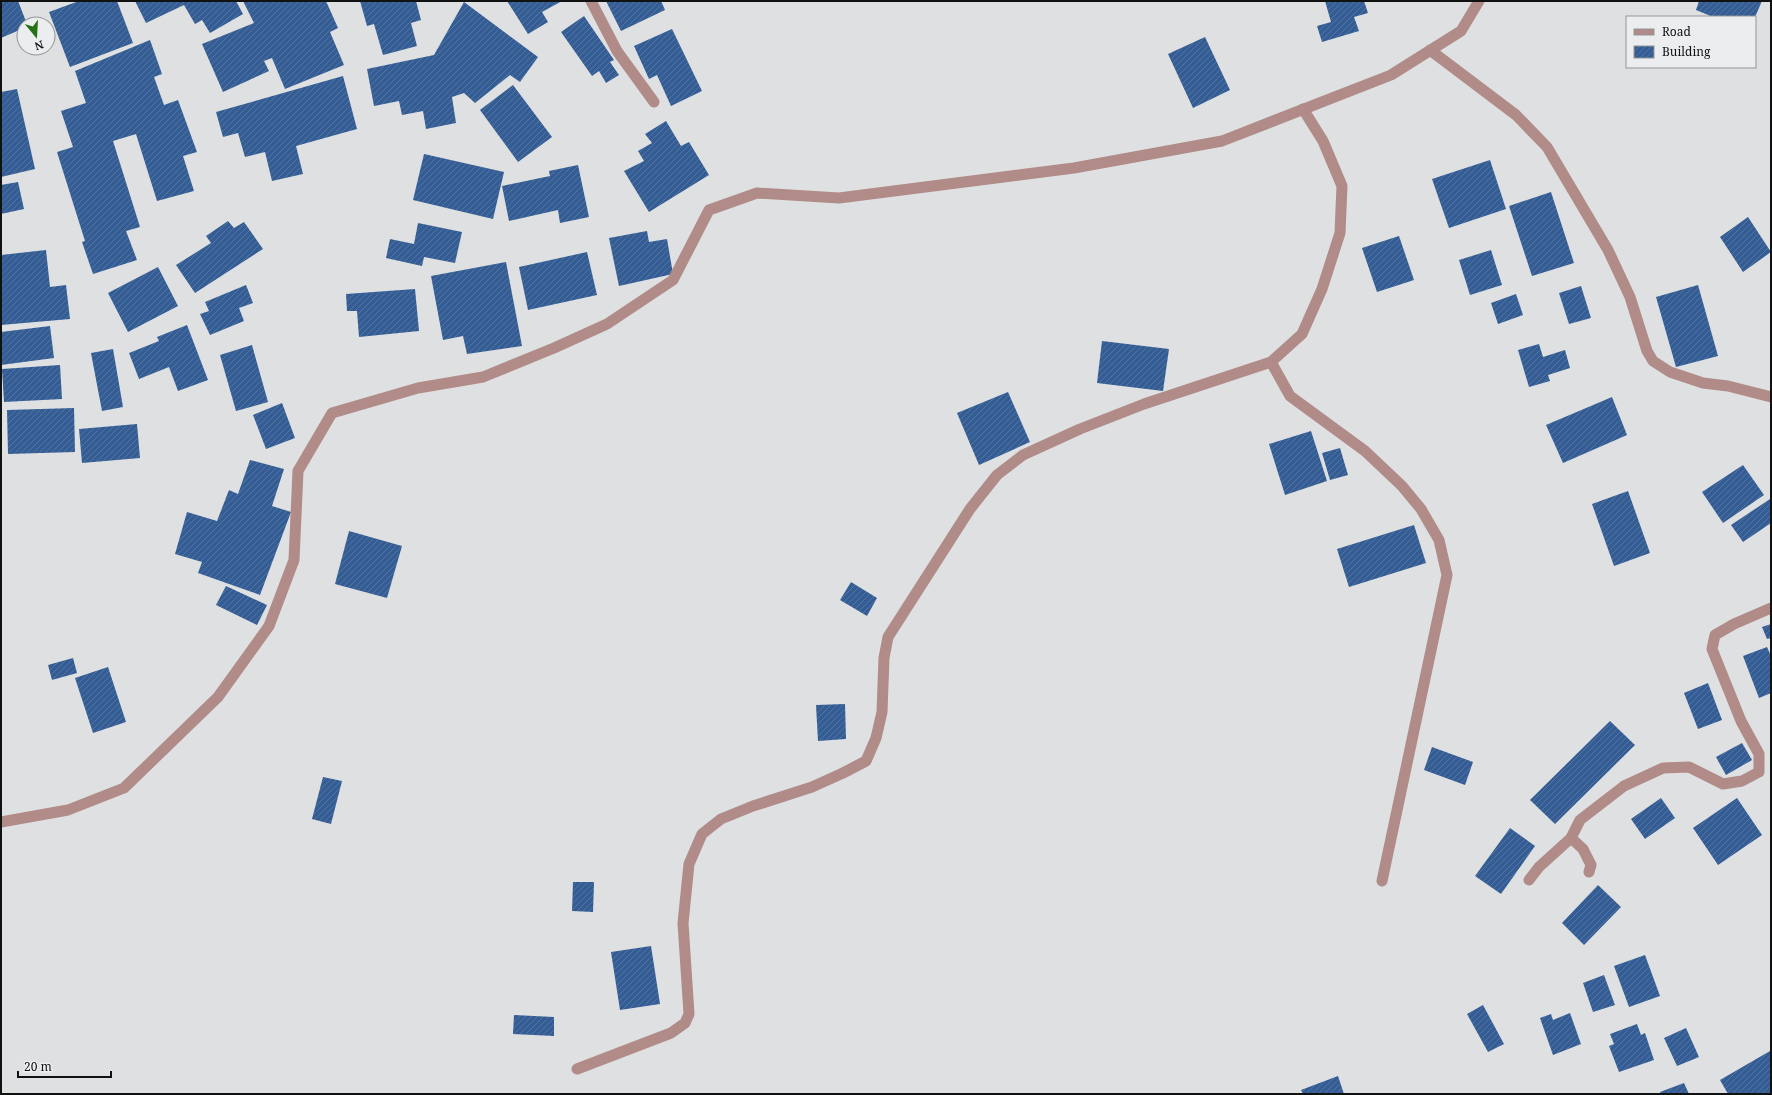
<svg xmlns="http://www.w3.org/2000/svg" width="1772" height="1095" viewBox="0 0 1772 1095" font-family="'Noto Serif',serif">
  <defs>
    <pattern id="building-hatch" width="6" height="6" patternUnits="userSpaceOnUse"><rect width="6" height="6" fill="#335d94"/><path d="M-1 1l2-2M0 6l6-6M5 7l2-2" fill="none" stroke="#54749d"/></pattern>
  </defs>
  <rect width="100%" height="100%" fill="#dee0e2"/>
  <!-- building -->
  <g fill="url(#building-hatch)">
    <path d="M1,1H18L27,24H24V28L1,38Z"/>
    <path d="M79,1H117L133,43L70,67L49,12Z"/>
    <path d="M135,1H236L243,14L210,33L202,20L195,24L184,5L146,23Z"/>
    <path d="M243,1H326L338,28L330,32L344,65L285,89L272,58L264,61L269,71L223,92L202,44L254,23Z"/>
    <path d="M360,1H416L421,20L411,23L417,46L383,55L374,24L367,26Z"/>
    <path d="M507,1H562L542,12L548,22L528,34Z"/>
    <path d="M606,1H661L665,10L621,31Z"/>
    <path d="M1325,1H1364L1368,13L1354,17L1359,31L1322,42L1317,26L1331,22Z"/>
    <path d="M1699,1H1762L1755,17H1713L1696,10Z"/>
    <path d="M464,2L538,57L520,82L510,75L475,103L464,93L452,97L456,123L426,129L423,111L402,115L399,101L374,106L367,69L434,55Z"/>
    <path d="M584,16L614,60L610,62L619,75L606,83L599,71L592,76L561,32Z"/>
    <path d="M672,29L702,91L671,106L657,75L649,79L634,46Z"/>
    <path d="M1205,37L1230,90L1193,108L1168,54Z"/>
    <path d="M150,40L162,74L154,77L164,105L178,100L197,152L183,156L194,191L157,201L136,134L113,141L140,227L126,231L137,260L93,274L82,242L85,241L57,152L73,147L61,111L86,103L75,71Z"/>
    <path d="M343,76L357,129L296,146L303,174L272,181L265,152L245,157L238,133L223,137L216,112Z"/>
    <path d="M513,85L552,137L518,162L480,110Z"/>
    <path d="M17,89L35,169L1,177V92Z"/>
    <path d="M666,121L681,146L689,142L709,175L649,212L624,171L644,161L638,151L652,143L645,134Z"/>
    <path d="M424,154L504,172L493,219L413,200Z"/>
    <path d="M1490,160L1506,209L1449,228L1432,179Z"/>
    <path d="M578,165L589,217L560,223L558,210L509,221L502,186L550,176L549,171Z"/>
    <path d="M18,182L24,209L1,214V185Z"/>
    <path d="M1551,192L1574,263L1532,276L1509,206Z"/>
    <path d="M1748,217L1771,252L1743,272L1720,237Z"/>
    <path d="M228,221L234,228L244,222L263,249L195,293L176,265L211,243L206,236Z"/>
    <path d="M418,223L462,232L455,263L424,257L422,266L386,258L390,239L414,244Z"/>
    <path d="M647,231L649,242L667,239L673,274L619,286L609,238Z"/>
    <path d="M1399,236L1414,280L1377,292L1362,248Z"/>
    <path d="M46,250L50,287L66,285L70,319L1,325V255Z"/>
    <path d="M1491,250L1502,285L1470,295L1459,260Z"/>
    <path d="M587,252L597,295L528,310L519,267Z"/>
    <path d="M506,262L522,346L467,354L463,336L443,340L431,276Z"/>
    <path d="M158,267L178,306L128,332L108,293Z"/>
    <path d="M246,285L253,303L239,308L244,321L210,335L200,314L209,311L205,302Z"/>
    <path d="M1698,285L1718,356L1676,367L1656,297Z"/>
    <path d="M1581,286L1591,318L1569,324L1559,293Z"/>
    <path d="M415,289L419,331L359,337L357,311H347L346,294Z"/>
    <path d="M1516,294L1523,315L1498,324L1491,303Z"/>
    <path d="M187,325L208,380L178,391L169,367L139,379L129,353L159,341L157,337Z"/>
    <path d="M50,326L54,358L1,365V332Z"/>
    <path d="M1102,341L1169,349L1163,391L1097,383Z"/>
    <path d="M1539,344L1543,357L1565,350L1570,368L1548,375L1550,381L1529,387L1518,350Z"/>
    <path d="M252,345L268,402L236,411L220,355Z"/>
    <path d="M113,349L123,407L102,411L91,353Z"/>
    <path d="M60,365L62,399L4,402L2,369Z"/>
    <path d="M1008,392L1030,442L979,465L957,413Z"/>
    <path d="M1612,397L1627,435L1563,463L1546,425Z"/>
    <path d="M282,403L295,438L266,449L253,415Z"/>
    <path d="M74,408L75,452L8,454L7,410Z"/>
    <path d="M137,424L140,458L82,463L79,429Z"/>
    <path d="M1311,431L1327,481L1285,495L1269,444Z"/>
    <path d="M1340,448L1348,475L1330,480L1322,453Z"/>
    <path d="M250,460L284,469L272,506L291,512L260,595L198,573L202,562L175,554L187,512L217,521L229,490L238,494Z"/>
    <path d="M1743,465L1764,495L1723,523L1702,492Z"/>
    <path d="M1628,491L1650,553L1614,566L1592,504Z"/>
    <path d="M1770,499L1771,523L1743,542L1731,525Z"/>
    <path d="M1414,525L1426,563L1349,587L1337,549Z"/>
    <path d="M349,531L402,546L387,598L335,584Z"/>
    <path d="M851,582L877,598L867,616L840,600Z"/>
    <path d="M226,586L267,605L257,625L216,605Z"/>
    <path d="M1771,624V638L1767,639L1762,627Z"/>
    <path d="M1767,647L1771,656V693L1759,698L1743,656Z"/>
    <path d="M73,658L77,673L52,680L48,665Z"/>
    <path d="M108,667L126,722L93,733L75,678Z"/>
    <path d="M1708,683L1722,720L1698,729L1684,693Z"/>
    <path d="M845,704L846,739L818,741L816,705Z"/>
    <path d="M1610,721L1635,745L1555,824L1530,800Z"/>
    <path d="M1742,743L1752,760L1726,775L1716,757Z"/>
    <path d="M1432,747L1473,762L1465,785L1424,770Z"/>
    <path d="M323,777L342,781L331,824L312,819Z"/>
    <path d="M1661,798L1675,818L1645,839L1631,819Z"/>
    <path d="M1737,798L1762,835L1718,865L1693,828Z"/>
    <path d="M1510,828L1535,846L1501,894L1475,876Z"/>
    <path d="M573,882H594L593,912L572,911Z"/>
    <path d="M1598,885L1621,907L1584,945L1562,923Z"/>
    <path d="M651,946L660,1004L620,1010L611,952Z"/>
    <path d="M1645,955L1660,996L1629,1007L1614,966Z"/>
    <path d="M1604,975L1615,1005L1593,1012L1583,983Z"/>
    <path d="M1483,1005L1504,1044L1488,1052L1467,1014Z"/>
    <path d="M1570,1013L1581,1044L1553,1055L1540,1018L1551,1014L1553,1020Z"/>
    <path d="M514,1015L554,1017V1036L513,1034Z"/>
    <path d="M1637,1024L1641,1035L1645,1033L1654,1060L1619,1072L1609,1046L1614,1044L1610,1034Z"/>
    <path d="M1686,1028L1699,1057L1677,1066L1664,1038Z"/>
    <path d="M1770,1051L1771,1094H1728L1720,1080Z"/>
    <path d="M1338,1076L1344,1094H1303L1301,1090Z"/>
    <path d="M1684,1083L1689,1094H1661L1660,1092Z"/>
  </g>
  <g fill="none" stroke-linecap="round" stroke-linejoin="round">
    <!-- service -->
    <g stroke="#b08b87" stroke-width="11">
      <path d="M591,1L617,51L654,102"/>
      <path d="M1,822L68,810L124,788L218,697L269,626L294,560L298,471L332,413L418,388L483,377L554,348L607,324L673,280L709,210L757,193L839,198L1074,168L1222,141L1391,75L1461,31L1479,1"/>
    </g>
    <!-- minor -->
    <g stroke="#b08b87" stroke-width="11">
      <path d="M1430,50L1516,115L1547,147L1608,250L1630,297L1647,351L1653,361L1670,372L1703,383L1728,386L1771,397"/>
      <path d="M1271,362L1290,396L1365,451L1402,486L1421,509L1439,540L1447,575L1382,881"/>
      <path d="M1589,872L1591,865L1583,849L1571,838L1580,820L1624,786L1663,768L1689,767L1723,784L1742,781L1759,772V754L1741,721L1712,649L1715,635L1734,624L1771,608"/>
      <path d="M1529,880L1539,867L1571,838"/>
      <path d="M577,1069L671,1033L685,1023L689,1014L683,923L689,864L702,834L721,819L753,806L812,787L843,773L866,761L876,738L882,712L884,658L888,637L970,509L997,475L1023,455L1080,429L1144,404L1271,362L1302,334L1322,289L1340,233L1342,186L1323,141L1303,109"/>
    </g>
  </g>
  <!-- border -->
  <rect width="1772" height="1095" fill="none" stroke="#101111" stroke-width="4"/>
  <!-- legend -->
  <rect x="1626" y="16" width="130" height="52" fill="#ebedef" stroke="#939596"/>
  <rect x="1634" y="29" width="20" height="6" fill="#b08b87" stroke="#939596"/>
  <text x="1662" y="36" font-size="12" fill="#101111">Road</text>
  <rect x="1634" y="46" width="20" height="12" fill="url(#building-hatch)" stroke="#939596"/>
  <text x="1662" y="56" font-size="12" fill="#101111">Building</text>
  <!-- north arrow -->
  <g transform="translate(36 36) rotate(162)"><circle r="19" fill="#ebedef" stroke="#939596"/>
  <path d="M0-3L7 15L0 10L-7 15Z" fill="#247116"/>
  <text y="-6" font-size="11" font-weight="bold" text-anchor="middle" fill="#101111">N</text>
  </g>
  <!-- scale -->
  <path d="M18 1071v6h93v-6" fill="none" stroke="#101111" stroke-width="2"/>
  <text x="24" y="1071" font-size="12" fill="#101111" stroke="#ebedef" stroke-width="3" paint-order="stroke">20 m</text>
</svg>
